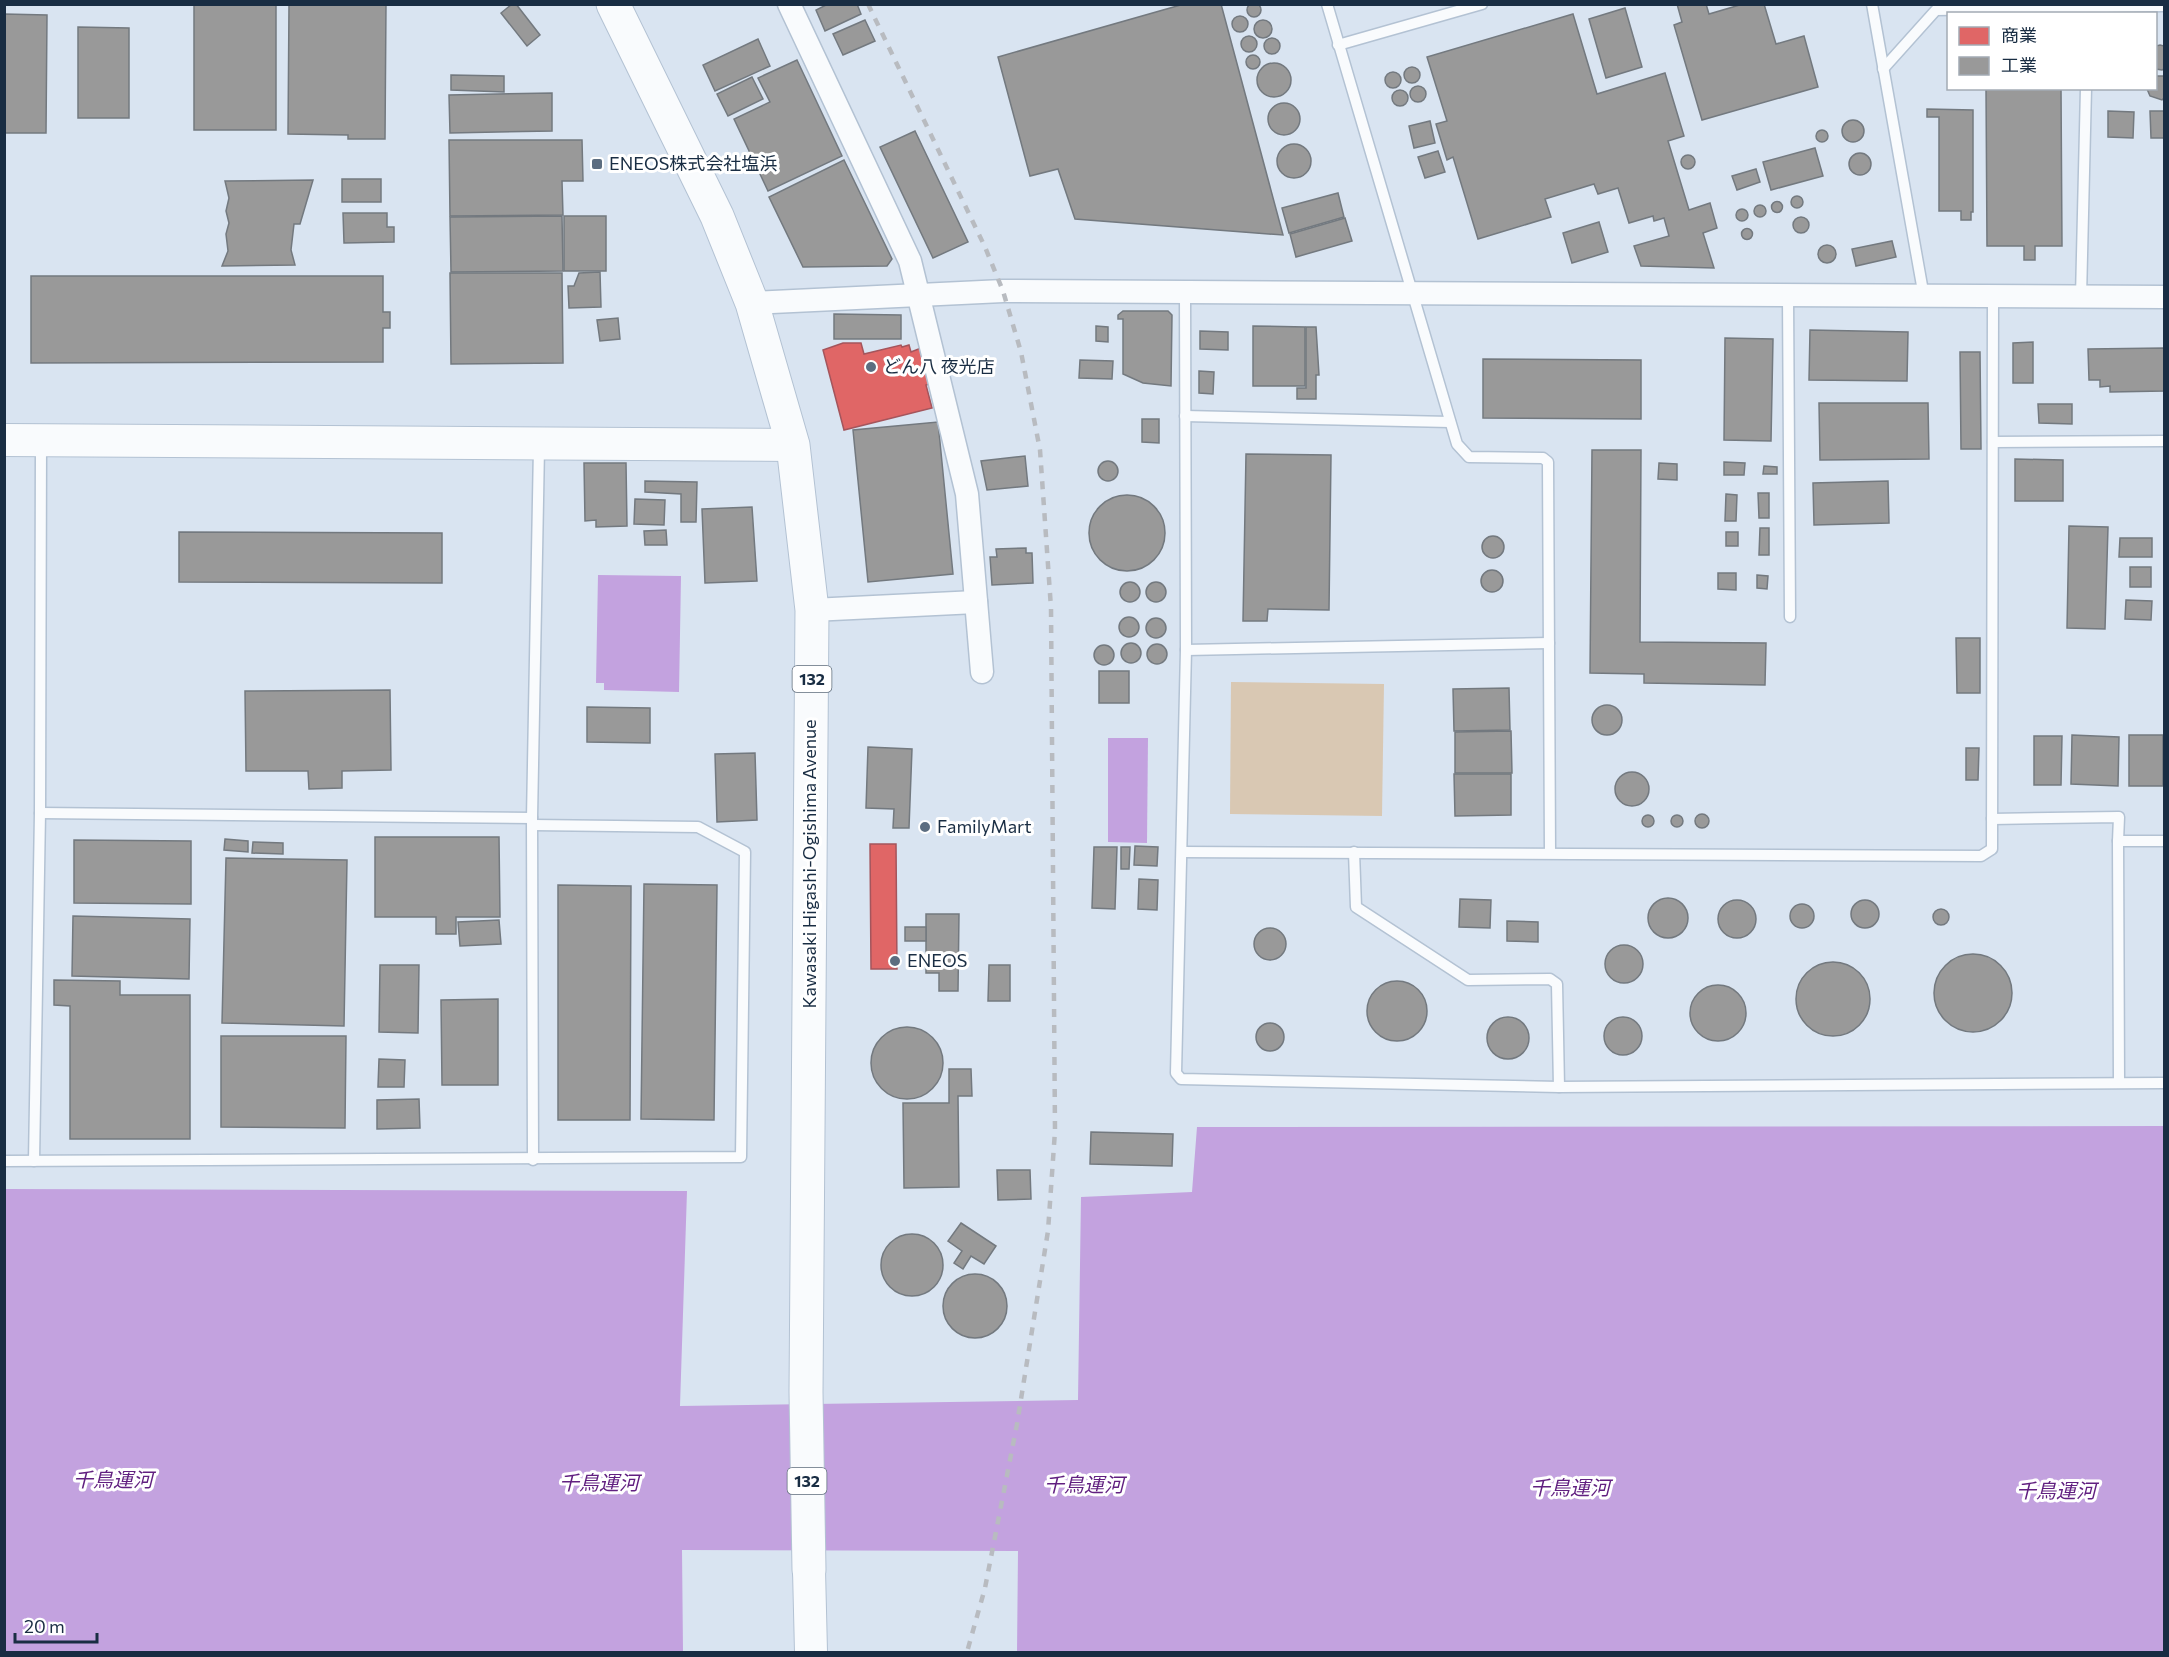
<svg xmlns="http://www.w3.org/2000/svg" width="2169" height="1657" viewBox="0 0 2169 1657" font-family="Commissioner,'Noto Sans JP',sans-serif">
  <rect width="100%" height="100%" fill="#d9e4f1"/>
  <!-- green -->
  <path fill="#d9c8b3" d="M1231,682L1384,684L1382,816L1230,814Z"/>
  <!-- water -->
  <g fill="#c3a2df">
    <path d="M598,575L681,576L679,692L604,690V683H596Z"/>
    <path d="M1108,738H1148L1147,843L1108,842Z"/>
    <path d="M2164,1126V1652H1017L1018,1551L682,1550L683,1652H5V1189L687,1191L680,1406L1078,1400L1081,1197L1192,1192L1197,1127Z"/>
  </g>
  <!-- shops -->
  <g fill="#e06666" stroke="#a4555c" stroke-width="1.5">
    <path d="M843,343H861L864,354L901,345L902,347L909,345L911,352L921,348L930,384L926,385L932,408L844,430L823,350Z"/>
    <path d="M870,844H896L897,969H871Z"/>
  </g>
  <!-- industry -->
  <g fill="#999" stroke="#73797f" stroke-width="1.5">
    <circle cx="1254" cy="10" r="7"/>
    <rect x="194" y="4" width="82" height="126"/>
    <path d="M289,4H386L385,139H348V135L288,134Z"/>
    <path d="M512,4H516L540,35L527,46L501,13Z"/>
    <path d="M828,4H857L861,14L825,31L816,10Z"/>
    <path d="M1184,4H1221L1283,235L1075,219L1058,169L1030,176L998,57Z"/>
    <path d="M1677,4H1706L1709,14L1743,4H1764L1776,44L1804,36L1818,87L1702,120L1674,25L1682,22Z"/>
    <path d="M1625,8L1642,67L1606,78L1589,19Z"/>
    <path d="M4,14L47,15L46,133H4Z"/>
    <path d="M1573,14L1597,94L1665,73L1684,136L1668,141L1689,210L1710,203L1717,228L1703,233L1714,268L1641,266L1634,246L1669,236L1664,218L1654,221L1653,216L1629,223L1618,188L1598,194L1594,184L1545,199L1551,217L1478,239L1453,157L1447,160L1436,124L1447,121L1427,57Z"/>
    <circle cx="1240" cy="24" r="8"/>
    <circle cx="1263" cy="29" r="9"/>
    <path d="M865,20L875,41L843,55L833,34Z"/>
    <path d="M78,27L129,28V118H78Z"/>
    <circle cx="1249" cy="44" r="8"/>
    <circle cx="1272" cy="46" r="8"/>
    <path d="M758,39L770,66L715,91L703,65Z"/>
    <path d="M2160,45L2164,46V69L2162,70L2156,69V46Z"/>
    <circle cx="1253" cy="62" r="7"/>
    <path d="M797,60L842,156L768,191L734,119L770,102L758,78Z"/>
    <circle cx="1274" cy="80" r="17"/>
    <circle cx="1412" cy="75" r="8"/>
    <circle cx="1393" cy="80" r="8"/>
    <path d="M451,75L504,76V92L451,90Z"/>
    <path d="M2156,76H2164V98L2162,100L2150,96L2147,89L2156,88Z"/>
    <path d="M752,77L763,99L728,116L717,94Z"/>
    <circle cx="1418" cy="94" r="8"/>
    <path d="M1986,88H2061L2062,246H2035V260H2024V246H1987Z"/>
    <circle cx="1400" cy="98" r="8"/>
    <path d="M552,93V131L450,133L449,95Z"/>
    <circle cx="1284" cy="119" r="16"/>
    <path d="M1927,109L1973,110V212H1971V220H1961V211H1939V117H1927Z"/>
    <path d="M2108,111L2134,112L2133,138L2108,137Z"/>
    <path d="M2150,111H2164V138H2151Z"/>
    <circle cx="1853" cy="131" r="11"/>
    <path d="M1430,121L1435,143L1414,148L1409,126Z"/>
    <circle cx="1822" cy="136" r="6"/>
    <path d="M915,131L968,242L933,258L880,147Z"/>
    <path d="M449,140H582L583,181H562L563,215L450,216Z"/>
    <circle cx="1294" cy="161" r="17"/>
    <path d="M1815,148L1823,176L1771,190L1763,162Z"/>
    <path d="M1438,151L1445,172L1425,178L1418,157Z"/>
    <circle cx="1860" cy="164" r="11"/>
    <circle cx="1688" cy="162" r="7"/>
    <path d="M844,160L892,259L887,266L803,267L769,197Z"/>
    <path d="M1756,169L1760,182L1737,190L1732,176Z"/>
    <rect x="342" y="179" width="39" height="23"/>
    <path d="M313,180L300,224H294L291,250L295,265L222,266L228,251L226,234L229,223L226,211L229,198L225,181Z"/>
    <path d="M1338,193L1344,217L1289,233L1282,208Z"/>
    <circle cx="1797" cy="202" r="6"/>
    <circle cx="1777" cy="207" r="5.5"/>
    <circle cx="1760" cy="211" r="6"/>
    <circle cx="1742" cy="215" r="6"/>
    <path d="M343,213H387V227H394V242L344,243Z"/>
    <path d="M562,216L563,271L451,272L450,217Z"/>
    <rect x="564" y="216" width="42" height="55"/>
    <circle cx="1801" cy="225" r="8"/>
    <path d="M1345,218L1352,241L1296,257L1290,234Z"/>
    <path d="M1599,222L1608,252L1572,263L1563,233Z"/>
    <circle cx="1747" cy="234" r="5.5"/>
    <path d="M1892,241L1896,257L1856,266L1852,249Z"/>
    <circle cx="1827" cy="254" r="9"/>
    <path d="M600,272L601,307L569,308L568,286H574L579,273Z"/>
    <path d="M450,273H562L563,363L451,364Z"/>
    <path d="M31,276H383V312H390V328H383V362L31,363Z"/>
    <path d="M1123,311H1168L1172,315L1171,386L1143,383L1123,374V319H1118V315Z"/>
    <path d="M834,314L901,315V339H834Z"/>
    <path d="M618,318L620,339L600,341L597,320Z"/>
    <path d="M1096,326L1108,327V342L1096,341Z"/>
    <path d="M1253,326L1305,327V386H1253Z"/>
    <path d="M1306,327H1316L1319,375H1316V399H1297V388H1306Z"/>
    <path d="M1810,330L1908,332L1907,381L1809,380Z"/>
    <path d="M1200,331L1228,332V350L1200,349Z"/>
    <path d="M1725,338L1773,339L1771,441L1724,440Z"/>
    <path d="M2033,342V383H2013V343Z"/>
    <path d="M2164,348V391L2110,392V386L2100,387V380H2089L2088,349Z"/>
    <path d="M1960,352H1980L1981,449H1961Z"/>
    <path d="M1483,359L1641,360V419L1483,418Z"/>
    <path d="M1080,360L1113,361L1112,379L1079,378Z"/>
    <path d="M1199,371L1214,372L1213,394L1199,393Z"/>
    <path d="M1819,403H1928L1929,459L1820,460Z"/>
    <path d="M2038,404H2072V424L2039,423Z"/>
    <path d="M1142,419H1159V443L1142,442Z"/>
    <path d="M938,422L953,574L868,582L853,430Z"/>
    <path d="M1592,450H1641L1640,642L1766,643L1765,685L1644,683V674L1590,673Z"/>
    <path d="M1246,454L1331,455L1329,610L1268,609L1267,621H1243Z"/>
    <path d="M1025,456L1028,486L987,490L981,461Z"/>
    <path d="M2015,459L2063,460V501H2015Z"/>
    <circle cx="1108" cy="471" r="10"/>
    <path d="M1724,462L1745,463L1744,475H1724Z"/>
    <path d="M584,463H626L627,526L596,527V520L585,521Z"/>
    <path d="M1659,463L1677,464V480L1658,479Z"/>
    <path d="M1764,466L1777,467V474H1763Z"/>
    <path d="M645,481L697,482L696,522H681V494L645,492Z"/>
    <path d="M1888,481L1889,523L1814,525L1813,483Z"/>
    <path d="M1758,493H1769V518H1759Z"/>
    <path d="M1726,494L1737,495L1736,521H1725Z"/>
    <circle cx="1127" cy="533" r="38"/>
    <path d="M635,499L665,500L664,525L634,524Z"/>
    <path d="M752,507L757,581L705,583L702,509Z"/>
    <path d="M2069,526L2108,527L2105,629L2067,628Z"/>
    <path d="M1760,528H1769V555H1759Z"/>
    <path d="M666,530L667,545H645L644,531Z"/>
    <path d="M179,532L442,533V583L179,582Z"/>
    <rect x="1726" y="532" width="12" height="14"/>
    <circle cx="1493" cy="547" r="11"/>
    <path d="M2120,538H2152V557H2119Z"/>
    <path d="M1026,548V553H1032L1033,583L992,585L990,557H997L996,549Z"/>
    <rect x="2130" y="567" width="21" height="20"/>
    <circle cx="1492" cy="581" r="11"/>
    <path d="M1718,573H1736V590L1718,589Z"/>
    <path d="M1757,575L1768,576L1767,589L1757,588Z"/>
    <circle cx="1156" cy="592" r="10"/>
    <circle cx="1130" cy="592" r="10"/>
    <path d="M2126,600L2152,601L2151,620L2125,619Z"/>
    <circle cx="1129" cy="627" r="10"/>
    <circle cx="1156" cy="628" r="10"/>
    <path d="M1956,638H1980V693H1957Z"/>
    <circle cx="1131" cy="653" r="10"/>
    <circle cx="1157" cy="654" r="10"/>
    <circle cx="1104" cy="655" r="10"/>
    <rect x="1099" y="671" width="30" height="32"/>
    <path d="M1509,688L1510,730L1454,731L1453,689Z"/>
    <path d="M390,690L391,770L342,771V788L309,789L308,771H246L245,691Z"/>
    <circle cx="1607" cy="720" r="15"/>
    <path d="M587,707L650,708V743L587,742Z"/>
    <path d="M1511,731L1512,773H1455V732Z"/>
    <path d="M2072,735L2119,737L2118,786L2071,784Z"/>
    <rect x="2129" y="735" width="34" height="51"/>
    <path d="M2034,736H2062L2061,785H2034Z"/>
    <path d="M868,747L912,749L909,828H893L894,809L866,808Z"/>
    <path d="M1966,748H1979L1978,780H1966Z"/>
    <path d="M755,753L757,820L717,822L715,754Z"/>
    <circle cx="1632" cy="789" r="17"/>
    <path d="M1454,774H1511V815L1455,816Z"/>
    <circle cx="1702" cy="821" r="7"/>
    <circle cx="1677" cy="821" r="6"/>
    <circle cx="1648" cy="821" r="6"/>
    <path d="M375,837H499L500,917H456V934H436V917H375Z"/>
    <path d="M225,839L248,841V852L224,850Z"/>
    <path d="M74,840L191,841V904L74,903Z"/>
    <path d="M253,842L283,843V854L252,853Z"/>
    <path d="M1135,846L1158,847L1157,866L1134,865Z"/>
    <path d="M1094,847H1117L1115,909L1092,908Z"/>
    <path d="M1121,847H1130L1129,869H1121Z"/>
    <path d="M226,858L347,860L344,1026L222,1023Z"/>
    <path d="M1139,879L1158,880L1157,910L1138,909Z"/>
    <path d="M644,884L717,885L714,1120L641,1119Z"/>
    <path d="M558,885L631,886L630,1120H558Z"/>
    <circle cx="1668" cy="918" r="20"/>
    <path d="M1460,899L1491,900L1490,928L1459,927Z"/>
    <circle cx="1737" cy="919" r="19"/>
    <circle cx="1865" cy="914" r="14"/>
    <circle cx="1802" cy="916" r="12"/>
    <circle cx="1941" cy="917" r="8"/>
    <path d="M926,914H959L958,991H939V973H926Z"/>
    <path d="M73,916L190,919L189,979L72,976Z"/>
    <path d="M499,920L501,944L460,946L458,922Z"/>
    <path d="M1507,921L1538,922V942L1507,941Z"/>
    <rect x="905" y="927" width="21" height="14"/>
    <circle cx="1270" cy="944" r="16"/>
    <circle cx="1624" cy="964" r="19"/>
    <circle cx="1973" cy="993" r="39"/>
    <circle cx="1833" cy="999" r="37"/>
    <path d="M380,965H419L418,1033L379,1032Z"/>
    <path d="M989,965H1010V1001H988Z"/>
    <path d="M54,980L120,981V995H190V1139H70V1006L54,1005Z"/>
    <circle cx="1397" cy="1011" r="30"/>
    <circle cx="1718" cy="1013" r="28"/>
    <path d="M498,999V1085H442L441,1000Z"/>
    <circle cx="1623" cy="1036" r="19"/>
    <circle cx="1508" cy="1038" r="21"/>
    <circle cx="1270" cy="1037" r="14"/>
    <circle cx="907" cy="1063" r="36"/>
    <path d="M221,1036H346L345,1128L221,1127Z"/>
    <path d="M379,1059L405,1060L404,1087H378Z"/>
    <path d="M949,1069H971L972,1096H958L959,1187L904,1188L903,1103H949Z"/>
    <path d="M419,1099L420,1128L377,1129V1100Z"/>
    <path d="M1091,1132L1173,1134L1172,1166L1090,1164Z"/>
    <path d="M997,1170H1030L1031,1199L998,1200Z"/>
    <path d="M961,1223L996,1246L984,1264L971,1256L963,1269L954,1263L962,1251L948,1241Z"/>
    <circle cx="912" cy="1265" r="31"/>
    <circle cx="975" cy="1306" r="32"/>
  </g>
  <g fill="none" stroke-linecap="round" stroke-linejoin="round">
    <defs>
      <g id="lane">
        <path d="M1327,4L1457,444L1469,457L1543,458L1548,462L1550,852"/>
        <path d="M1872,4L1924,297"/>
        <path d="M1338,45L1482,4"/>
        <path d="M1883,69L1936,10L2164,6"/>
        <path d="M1185,294L1186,650L1176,1073L1181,1079L1559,1087L2164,1083"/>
        <path d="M1788,296L1790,617"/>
        <path d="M2081,297L2086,88"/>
        <path d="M1185,416L1450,422"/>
        <path d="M1993,442L2164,441"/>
        <path d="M1186,650L1549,643"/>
        <path d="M40,813L532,818"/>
        <path d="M1992,819L2119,817L2118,841H2164"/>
        <path d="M2118,841L2119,1082"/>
        <path d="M1182,852L1981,856L1992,849L1993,297"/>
        <path d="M1354,852L1356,907L1468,980L1550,979L1557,984L1559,1087"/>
        <path d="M533,1160L532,818L539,447"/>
        <path d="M4,1161L741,1157L745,852L698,827L533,825"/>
        <path d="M34,1161L40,813L41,442"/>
      </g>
      <g id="street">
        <path d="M789,4L910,261L967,494L982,672"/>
        <path d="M752,303L1003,291L2164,297"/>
        <path d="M812,610L976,602"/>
      </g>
      <g id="secondary">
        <path d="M4,440L793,445"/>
        <path d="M809,1570L811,1652"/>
      </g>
      <path id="highway" d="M613,4L717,216L752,303L793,445L812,610L806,1392L809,1570"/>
    </defs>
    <!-- lane casing -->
    <use href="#lane" stroke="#b3c2d3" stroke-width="13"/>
    <!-- street casing -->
    <use href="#street" stroke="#b3c2d3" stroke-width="25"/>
    <!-- secondary casing -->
    <use href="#secondary" stroke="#b3c2d3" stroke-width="34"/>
    <!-- highway casing -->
    <use href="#highway" stroke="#b3c2d3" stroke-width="35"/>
    <!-- lane -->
    <use href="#lane" stroke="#f9fbfd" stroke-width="10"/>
    <!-- street -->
    <use href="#street" stroke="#f9fbfd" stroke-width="22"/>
    <!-- secondary -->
    <use href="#secondary" stroke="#f9fbfd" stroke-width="32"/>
    <!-- highway -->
    <use href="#highway" stroke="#f9fbfd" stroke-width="33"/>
    <!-- rail -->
    <path stroke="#b8bbc0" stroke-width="4.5" stroke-dasharray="8 8" stroke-linecap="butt" d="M868,4L985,247L1003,291L1021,352L1040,450L1051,608L1055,1131L1048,1231L1017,1424L985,1588L967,1652"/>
  </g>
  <!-- markers -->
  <g fill="#5c6d80" stroke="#fff" stroke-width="2">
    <rect x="591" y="158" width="12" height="12" rx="3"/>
    <circle cx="871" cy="367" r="6"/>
    <circle cx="925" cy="827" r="6"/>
    <circle cx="895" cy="961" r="6"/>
  </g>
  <g text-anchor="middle" stroke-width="6" stroke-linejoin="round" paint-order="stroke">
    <!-- shield labels -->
    <g fill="#fff" stroke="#5e6c7b" stroke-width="1.5">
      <rect x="792.5" y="666" width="39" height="26" rx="4.5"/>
      <rect x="787.5" y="1468" width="39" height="26" rx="4.5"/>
    </g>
    <g font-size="16" font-weight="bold" fill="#192d43">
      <text x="812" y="685">132</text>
      <text x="807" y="1487">132</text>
    </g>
    <!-- poi labels -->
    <g font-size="18" fill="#192d43" stroke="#fff" text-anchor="start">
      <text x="609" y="170">ENEOS株式会社塩浜</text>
      <text x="883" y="373">どん八 夜光店</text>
      <text x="937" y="833">FamilyMart</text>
      <text x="907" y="967">ENEOS</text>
    </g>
    <!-- street labels -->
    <g font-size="18" fill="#192d43" stroke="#fff">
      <text transform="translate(810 864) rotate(-90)" y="6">Kawasaki Higashi-Ogishima Avenue</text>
    </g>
    <!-- water labels -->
    <g font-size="20" font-style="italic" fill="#612080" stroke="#fff">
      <text x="113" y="1487">千鳥運河</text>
      <text x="599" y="1490">千鳥運河</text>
      <text x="1084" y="1492">千鳥運河</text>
      <text x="1570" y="1495">千鳥運河</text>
      <text x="2056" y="1498">千鳥運河</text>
    </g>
  </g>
  <!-- border -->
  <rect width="2169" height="1657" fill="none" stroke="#192d43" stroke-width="12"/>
  <!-- legend -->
  <rect x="1947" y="12" width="210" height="78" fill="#ffffff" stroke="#a3abb4" stroke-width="1.5"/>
  <rect x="1959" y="27" width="30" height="18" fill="#e06666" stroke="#a3abb4" stroke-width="1.5"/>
  <text x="2001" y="42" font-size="18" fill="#192d43">商業</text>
  <rect x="1959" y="57" width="30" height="18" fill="#999999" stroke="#a3abb4" stroke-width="1.5"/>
  <text x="2001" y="72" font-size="18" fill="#192d43">工業</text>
  <!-- scale -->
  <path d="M15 1633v9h82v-9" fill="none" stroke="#192d43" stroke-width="3"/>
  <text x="24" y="1633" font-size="18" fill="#192d43" stroke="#ffffff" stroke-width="4.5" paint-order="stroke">20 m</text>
</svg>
